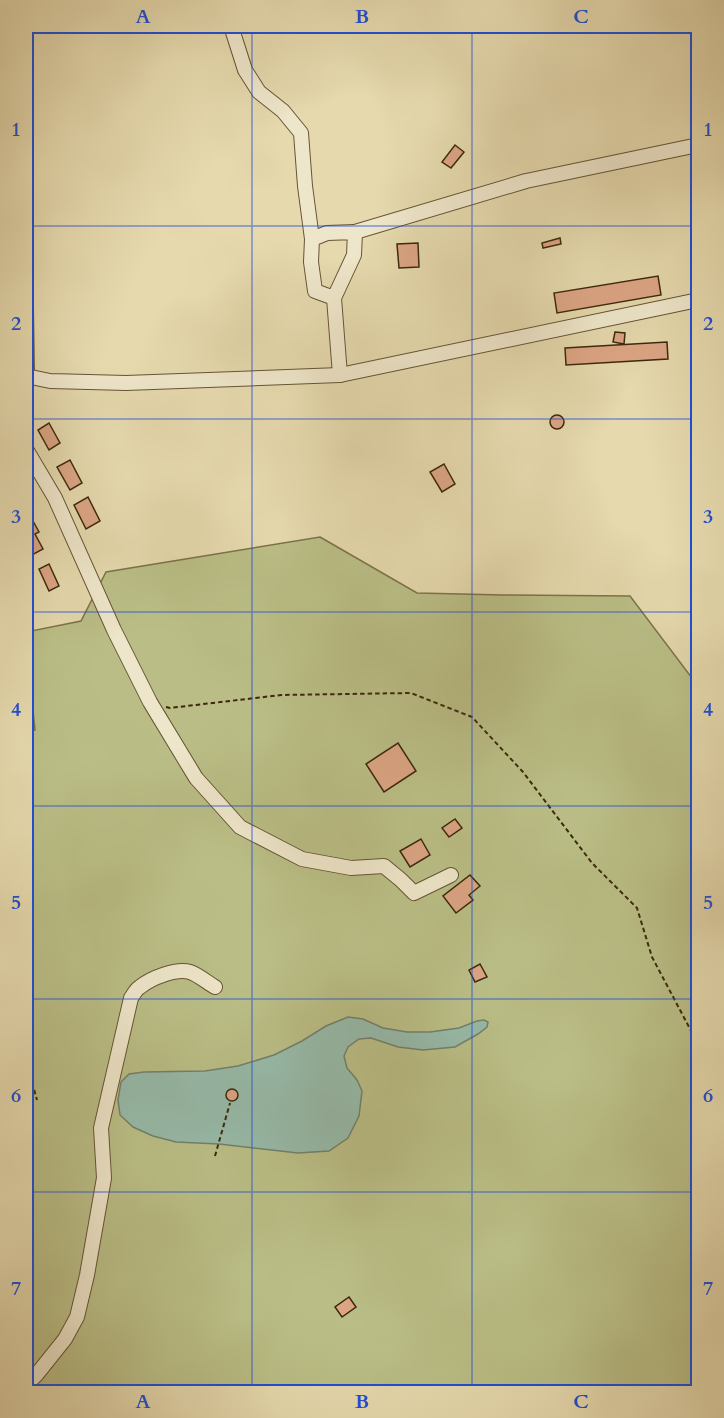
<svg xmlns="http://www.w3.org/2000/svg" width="724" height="1418" viewBox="0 0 724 1418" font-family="Cardo,serif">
  <rect width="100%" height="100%" fill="#e5d9ad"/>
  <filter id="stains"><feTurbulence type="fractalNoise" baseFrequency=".00333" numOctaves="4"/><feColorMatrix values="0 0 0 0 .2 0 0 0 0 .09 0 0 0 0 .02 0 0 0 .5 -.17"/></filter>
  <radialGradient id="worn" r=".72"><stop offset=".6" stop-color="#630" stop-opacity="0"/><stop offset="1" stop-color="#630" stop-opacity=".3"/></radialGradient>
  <!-- green -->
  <path fill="#babe86" stroke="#7b734a" stroke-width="1.5" d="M320,537L417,593L503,595L630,596L698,686V1392H26V733L35,730L26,645V632L81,621L106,572Z"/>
  <!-- water -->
  <path fill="#96baa9" stroke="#72806b" stroke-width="1.5" d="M348,1017L363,1019L383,1028L407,1032H430L459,1028L477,1021L484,1020L488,1022L487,1027L478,1034L455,1047L423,1050L398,1047L371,1038L359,1039L348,1047L344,1056L347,1068L357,1080L362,1091L359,1116L348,1138L329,1151L298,1153L219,1144L176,1142L153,1136L133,1127L120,1115L118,1100L121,1082L129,1074L144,1072L205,1071L238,1066L274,1055L302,1041L326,1026Z"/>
  <!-- building -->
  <g fill="#dca584" stroke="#3c280d" stroke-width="1.5">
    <path d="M455,145L464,152L451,168L442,162Z"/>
    <path d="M560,238L561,244L543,248L542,243Z"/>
    <path d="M418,243L419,267L399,268L397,244Z"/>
    <path d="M658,276L661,295L557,313L554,293Z"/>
    <path d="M615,332L625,333L624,344L613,342Z"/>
    <path d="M667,342L668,359L566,365L565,348Z"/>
    <circle cx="557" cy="422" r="7"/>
    <path d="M49,423L60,443L49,450L38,430Z"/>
    <path d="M70,460L82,483L70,490L57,467Z"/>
    <path d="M444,464L455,484L442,492L430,472Z"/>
    <path d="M88,497L100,521L86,529L74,505Z"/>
    <path d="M33,521L39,532L35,534L43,549L32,555L26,543V525Z"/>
    <path d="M49,564L59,586L49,591L39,569Z"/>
    <path d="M398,743L416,771L384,792L366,764Z"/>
    <path d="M455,819L462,828L449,837L442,828Z"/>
    <path d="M421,839L430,855L410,867L400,851Z"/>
    <path d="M470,875L480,886L469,895L473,900L456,913L443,896Z"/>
    <path d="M480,964L487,977L475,982L469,970Z"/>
    <circle cx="232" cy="1095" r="6"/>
    <path d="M349,1297L356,1307L342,1317L335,1307Z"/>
  </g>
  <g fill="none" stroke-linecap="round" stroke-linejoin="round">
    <defs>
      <g id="minor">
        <path d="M231,26L245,70L259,92L283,111L301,133L305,186L312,239"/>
        <path d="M26,50V30"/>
        <path d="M355,232L526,181L698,145"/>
        <path d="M334,298L315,291L311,262L312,239L327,233L355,232L354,255L334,298L340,375"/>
        <path d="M26,308L27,376"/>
        <path d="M26,376L50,381L126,383L340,375L698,300"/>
        <path d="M26,449L55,498L114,630L150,702L196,778L240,827L302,859L351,868L384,866L401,880L414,893L451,875"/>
        <path d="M26,1381L29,1382L37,1374L65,1339L77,1317L87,1275L104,1178L101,1128L131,998C134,994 136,989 140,987C151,978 176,968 190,972C197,974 208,983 215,987"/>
      </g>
    </defs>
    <!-- minor casing -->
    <use href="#minor" stroke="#665435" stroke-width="16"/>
    <!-- path -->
    <g stroke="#3c280d" stroke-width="2" stroke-dasharray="4.5 3" stroke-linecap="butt">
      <path d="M166,707L170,708L281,695L411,693L472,717L523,772L592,863L637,908L652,957L698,1044"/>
      <path d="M26,1061L37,1100"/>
      <path d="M215,1156L230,1103"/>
    </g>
    <!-- minor -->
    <use href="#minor" stroke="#eee6ca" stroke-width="14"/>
  </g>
  <!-- grid -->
  <path fill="none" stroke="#1d4ed8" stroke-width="1.5" stroke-opacity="0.55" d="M252,26V1392M472,26V1392M26,226H698M26,419H698M26,612H698M26,806H698M26,999H698M26,1192H698"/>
  <!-- margin -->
  <rect width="724" height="1418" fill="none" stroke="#e5d9ad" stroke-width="66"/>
  <rect x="33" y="33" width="658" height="1352" fill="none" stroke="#1d4ed8" stroke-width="2"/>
  <g font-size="20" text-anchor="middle" font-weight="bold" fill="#1d4ed8">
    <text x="143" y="23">A</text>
    <text x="362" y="23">B</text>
    <text x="581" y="23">C</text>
    <text x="16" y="136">1</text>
    <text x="708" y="136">1</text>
    <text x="16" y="330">2</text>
    <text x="708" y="330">2</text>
    <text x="16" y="523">3</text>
    <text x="708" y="523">3</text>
    <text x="16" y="716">4</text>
    <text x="708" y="716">4</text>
    <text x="16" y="909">5</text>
    <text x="708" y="909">5</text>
    <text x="16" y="1102">6</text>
    <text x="708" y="1102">6</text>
    <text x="16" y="1295">7</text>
    <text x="708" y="1295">7</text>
    <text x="143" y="1408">A</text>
    <text x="362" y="1408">B</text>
    <text x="581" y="1408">C</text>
  </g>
  <rect width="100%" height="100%" filter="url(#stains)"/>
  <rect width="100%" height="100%" fill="url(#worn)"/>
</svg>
